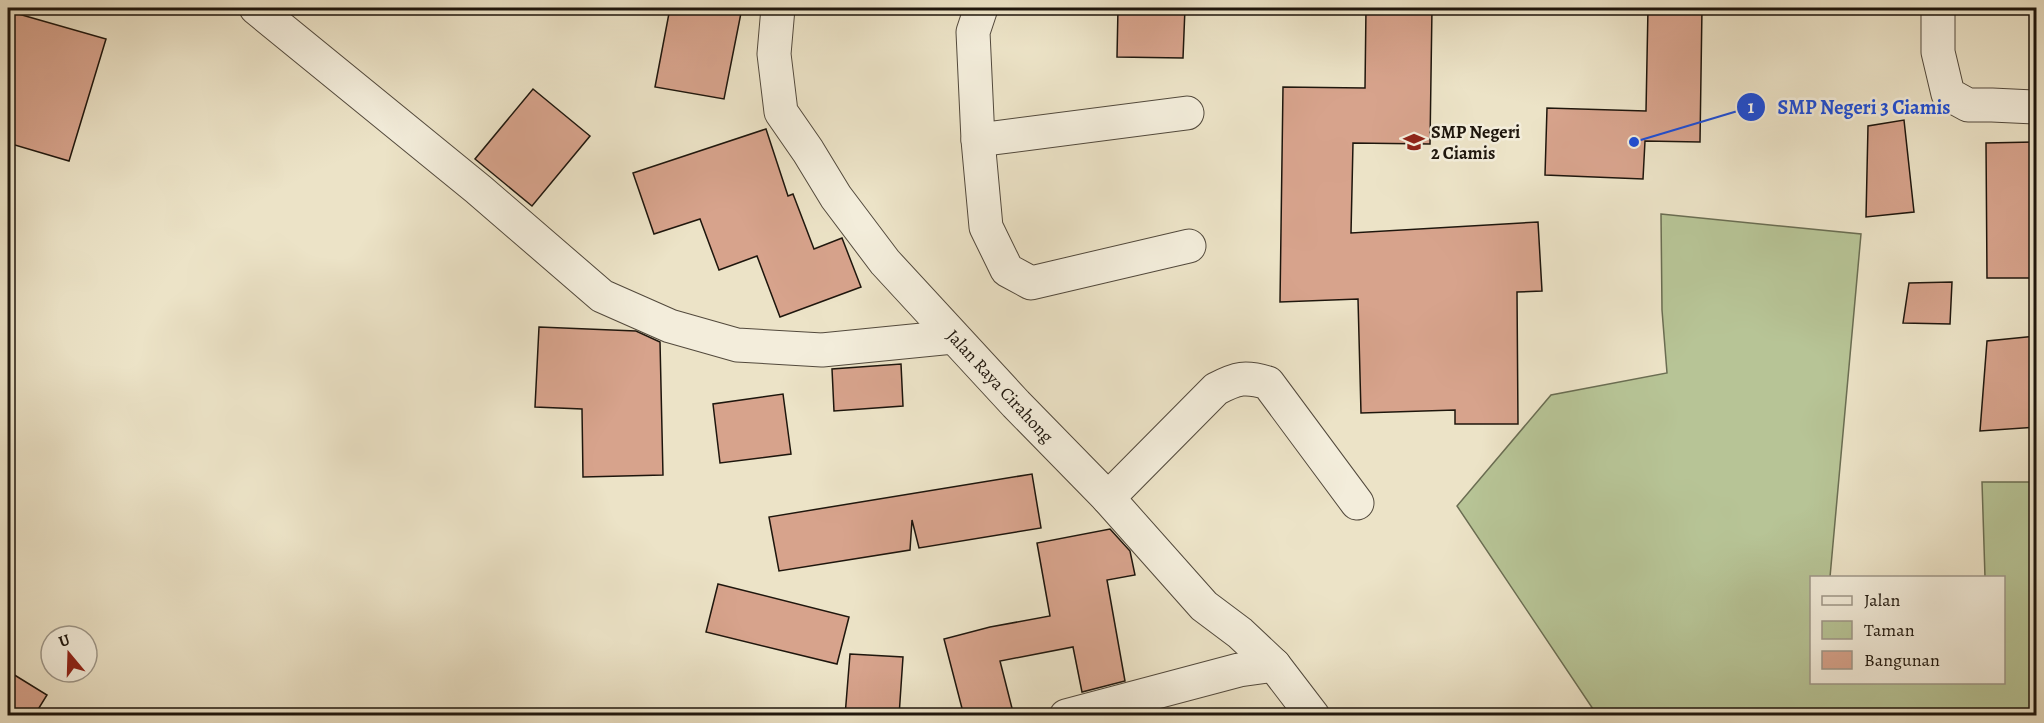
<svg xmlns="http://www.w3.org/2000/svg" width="2044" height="723" viewBox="0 0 2044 723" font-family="Alegreya,serif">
  <rect width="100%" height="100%" fill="#ece3c7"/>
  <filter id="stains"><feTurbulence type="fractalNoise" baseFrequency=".00333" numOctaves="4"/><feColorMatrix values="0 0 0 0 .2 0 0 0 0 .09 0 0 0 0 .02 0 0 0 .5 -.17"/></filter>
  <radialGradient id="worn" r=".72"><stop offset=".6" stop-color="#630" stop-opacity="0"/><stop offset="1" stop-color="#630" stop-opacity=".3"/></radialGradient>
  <!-- green -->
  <path fill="#b7c496" stroke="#6a6d52" stroke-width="1.5" d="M1661,214L1861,234L1830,577L1812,578V682H2004V578L1985,577L1982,482H2036V715H1597L1457,506L1551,395L1667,373L1662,310Z"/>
  <!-- building -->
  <g fill="#d7a38c" stroke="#1e160d" stroke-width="1.5">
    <path d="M670,8H742L724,99L655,87Z"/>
    <path d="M1118,8H1185L1183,58L1117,57Z"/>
    <path d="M1366,8H1432L1430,144L1353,143L1351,233L1538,222L1542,291L1517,292L1518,424H1455V410L1361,413L1358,299L1280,302L1283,87L1365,88Z"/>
    <path d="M1648,8H1702L1700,142L1645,141L1643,179L1545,175L1547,108L1646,111Z"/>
    <path d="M8,11L106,39L69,161L8,143Z"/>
    <path d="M533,89L590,136L532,206L475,159Z"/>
    <path d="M1904,120L1914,212L1866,217L1868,126Z"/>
    <path d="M766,129L788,196L793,194L814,249L842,238L861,287L780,317L757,256L719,270L700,219L654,234L633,173Z"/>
    <path d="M2037,142V278H1987L1986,143Z"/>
    <path d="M1952,282L1950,324L1903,323L1909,283Z"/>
    <path d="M539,327L636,331L660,342L663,475L583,477L582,409L535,407Z"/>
    <path d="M2037,336V427L1980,431L1987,341Z"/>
    <path d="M901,364L903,406L834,411L832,369Z"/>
    <path d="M783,394L791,454L720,463L713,404Z"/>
    <path d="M1032,474L1041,528L919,548L912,520L910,550L779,571L769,517Z"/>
    <path d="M1110,529L1130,551L1135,575L1107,580L1125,681L1082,692L1073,647L1000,661L1014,716H964L944,639L990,627L1050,616L1037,543Z"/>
    <path d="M718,584L849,617L837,664L706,632Z"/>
    <path d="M850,654L903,657L899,716H845Z"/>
    <path d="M8,671L47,695L34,716H8Z"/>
  </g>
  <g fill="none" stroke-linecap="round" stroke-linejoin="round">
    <defs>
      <g id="minor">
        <path d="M256,8L478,189L602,296L670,326L737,345L822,350L953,337"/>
        <path d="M778,8L774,54L781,112L808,151L836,197L885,262L1016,404L1108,498L1204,606L1240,633L1274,665L1313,716"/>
        <path d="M981,8L973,32L978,140L986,227L1007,270L1031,283L1189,246"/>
        <path d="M1938,8V52L1948,94L1968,105H1992L2036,107"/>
        <path d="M978,140L1187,113"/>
        <path d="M1108,498L1216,389C1237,378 1245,376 1268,383L1357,503"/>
        <path d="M1066,716L1239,670L1274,665"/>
      </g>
    </defs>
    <!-- minor casing -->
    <use href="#minor" stroke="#52493c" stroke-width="35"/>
    <!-- minor -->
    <use href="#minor" stroke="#f3eddb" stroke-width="33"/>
  </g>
  <!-- icons -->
  <defs>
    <symbol id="school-bare" viewBox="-9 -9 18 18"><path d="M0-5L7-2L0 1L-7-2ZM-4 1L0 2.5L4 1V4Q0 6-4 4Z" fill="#8f2418" stroke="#f3eddb" stroke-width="2.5" paint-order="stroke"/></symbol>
  </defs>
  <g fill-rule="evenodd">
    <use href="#school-bare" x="1399" y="127" width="30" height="30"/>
  </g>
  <g text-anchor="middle" stroke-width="5" stroke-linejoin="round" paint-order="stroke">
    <!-- poi labels -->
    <g font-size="18" font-weight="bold" fill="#1e160d" stroke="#f3eddb" text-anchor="start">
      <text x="1431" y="138">SMP Negeri<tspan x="1431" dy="21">2 Ciamis</tspan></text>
    </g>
    <!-- street labels -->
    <g font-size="18" fill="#1e160d" stroke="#f3eddb">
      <text transform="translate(1000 386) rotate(47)" y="6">Jalan Raya Cirahong</text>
    </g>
  </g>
  <!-- callouts -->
  <path fill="none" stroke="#1d4ed8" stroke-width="2" d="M1634 142L1751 107"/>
  <g fill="#1d4ed8" stroke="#f3eddb" stroke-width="2">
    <circle cx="1634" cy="142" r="6"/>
    <circle cx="1751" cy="107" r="15"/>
  </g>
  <g font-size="18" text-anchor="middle" font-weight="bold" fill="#fff">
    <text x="1751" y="113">1</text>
  </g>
  <g font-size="20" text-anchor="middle" font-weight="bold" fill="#1d4ed8" stroke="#f3eddb" stroke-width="5" stroke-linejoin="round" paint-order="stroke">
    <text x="1864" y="114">SMP Negeri 3 Ciamis</text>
  </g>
  <!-- margin -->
  <rect width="2044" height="723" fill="none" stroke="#ece3c7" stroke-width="30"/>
  <rect x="9" y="9" width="2026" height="705" fill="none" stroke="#1e160d" stroke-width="3"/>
  <rect x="15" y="15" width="2014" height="693" fill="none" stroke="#1e160d" stroke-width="1.5"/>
  <!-- legend -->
  <rect x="1810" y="576" width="195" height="108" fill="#f3eddb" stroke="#9e9789" stroke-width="1.5"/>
  <rect x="1822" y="596" width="30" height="9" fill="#f3eddb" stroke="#9e9789" stroke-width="1.5"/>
  <text x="1864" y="606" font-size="18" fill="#1e160d">Jalan</text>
  <rect x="1822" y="621" width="30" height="18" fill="#b7c496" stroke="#9e9789" stroke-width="1.5"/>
  <text x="1864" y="636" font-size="18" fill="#1e160d">Taman</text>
  <rect x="1822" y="651" width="30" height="18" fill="#d7a38c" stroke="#9e9789" stroke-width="1.5"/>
  <text x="1864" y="666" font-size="18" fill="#1e160d">Bangunan</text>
  <!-- north arrow -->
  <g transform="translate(69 654) rotate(341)"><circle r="28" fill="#f3eddb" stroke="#9e9789" stroke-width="1.5"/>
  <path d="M0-4.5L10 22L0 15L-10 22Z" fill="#8f2418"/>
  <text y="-9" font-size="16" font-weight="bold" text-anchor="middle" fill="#1e160d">U</text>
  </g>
  <rect width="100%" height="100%" filter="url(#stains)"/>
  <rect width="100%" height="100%" fill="url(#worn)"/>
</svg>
